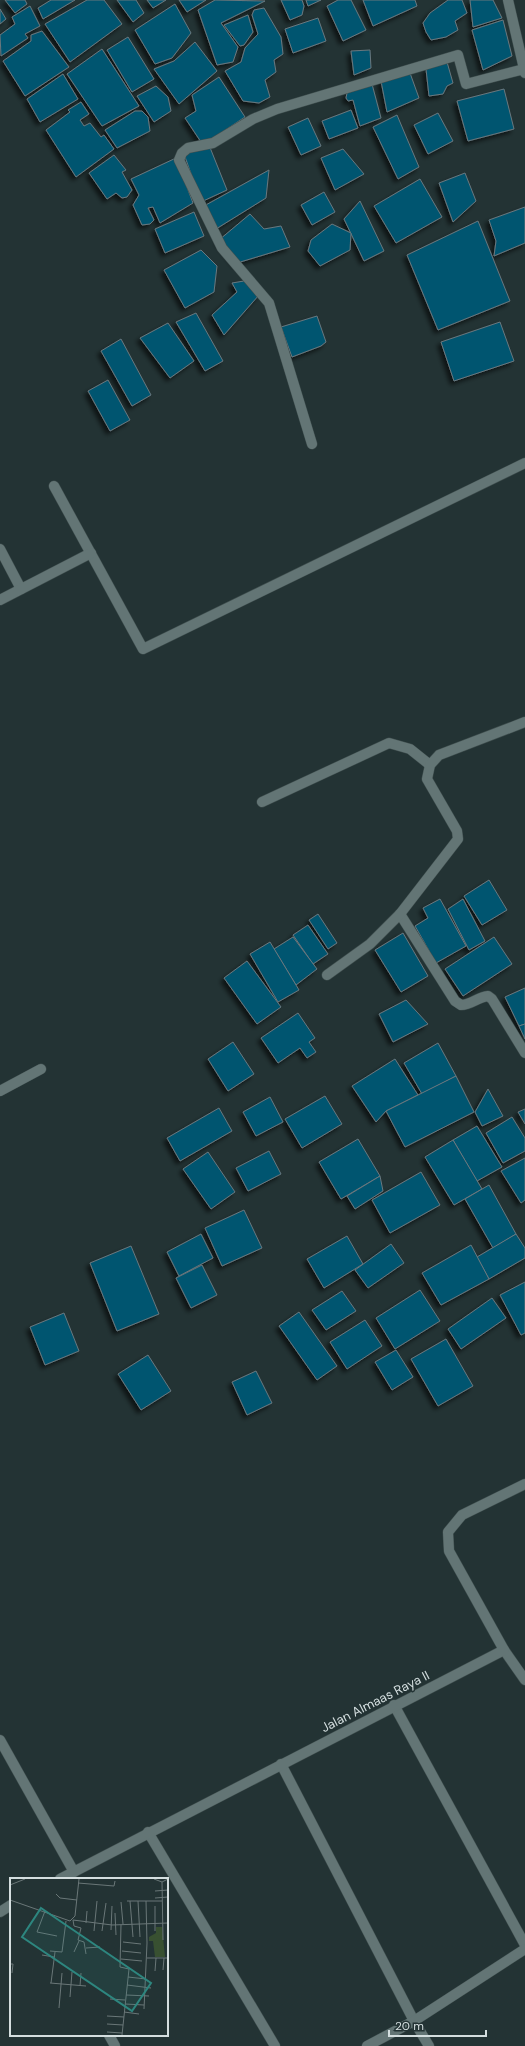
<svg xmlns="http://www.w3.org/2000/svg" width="525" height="2046" viewBox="0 0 525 2046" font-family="'DM Sans',sans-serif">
  <defs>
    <filter id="shadow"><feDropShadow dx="-3.5" dy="3.5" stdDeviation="2" flood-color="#0009"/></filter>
  </defs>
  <rect width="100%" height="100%" fill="#233334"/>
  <!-- building -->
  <g fill="#03556f" stroke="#69787f" filter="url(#shadow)">
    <path d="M5,0H25L27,4L15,13Z"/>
    <path d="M51,0H75L43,19L38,8Z"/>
    <path d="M87,0H104L122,24L70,62L45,24Z"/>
    <path d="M117,0H136L144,13L133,22Z"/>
    <path d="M147,0H166L153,8Z"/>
    <path d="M179,0H206L187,12Z"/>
    <path d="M215,0L265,1L221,23L238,47L233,62L217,65L198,10Z"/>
    <path d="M281,0H302L304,6L302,15L290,20Z"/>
    <path d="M306,0H321L308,6Z"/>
    <path d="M338,0H351L366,30L343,41L327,6Z"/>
    <path d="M363,0H415L417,6L373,26Z"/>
    <path d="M448,0H462L467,13L455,21L458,30L446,37L431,40L426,32L423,23L430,13Z"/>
    <path d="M470,0H493L502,18L473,27Z"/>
    <path d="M175,4L191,33L172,58L155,64L135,30Z"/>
    <path d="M30,6L40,26L25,34L28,38L1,56L0,35L15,24L12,17Z"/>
    <path d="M264,8L281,37L283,54L274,60L276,72L265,80L270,97L259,103L243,101L225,71L241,62L245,48L258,34L252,15L254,10Z"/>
    <path d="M0,9L6,19L0,24Z"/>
    <path d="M248,15L253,32L244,45L240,46L224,25Z"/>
    <path d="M318,18L326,41L293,53L285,29Z"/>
    <path d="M503,20L512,56L483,70L472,30Z"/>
    <path d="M42,31L69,67L25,96L3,61L31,41V35Z"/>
    <path d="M128,37L154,79L132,92L107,50Z"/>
    <path d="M195,42L217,71L179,104L154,69L174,61Z"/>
    <path d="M102,49L139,106L102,126L67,74Z"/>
    <path d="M370,50L371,68L354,75L351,51Z"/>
    <path d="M447,62L453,83L447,86L443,94L429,96L426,69Z"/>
    <path d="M410,73L419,98L387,112L381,81Z"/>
    <path d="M63,74L78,99L40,122L27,99Z"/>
    <path d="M219,77L245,117L203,145L185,118L196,111L192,95Z"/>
    <path d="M372,84L381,118L360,126L353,100L348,101L346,98L347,93Z"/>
    <path d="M156,86L168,97L171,111L154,122L137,96Z"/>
    <path d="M504,89L514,129L468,141L457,101Z"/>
    <path d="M81,102L89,114L80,120L84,126L90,123L101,137L104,135L114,149L76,177L46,130L70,112L68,110Z"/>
    <path d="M351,110L358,128L329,139L322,121Z"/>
    <path d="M135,111H142L148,117L150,131L117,148L105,130Z"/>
    <path d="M438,113L453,141L428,154L414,125Z"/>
    <path d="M397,115L419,167L398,179L373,127Z"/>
    <path d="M308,118L321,146L301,155L288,127Z"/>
    <path d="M209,145L227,190L201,202L184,154Z"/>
    <path d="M343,149L364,174L335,190L321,158Z"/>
    <path d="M114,155L126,170L122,172L132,190L127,197L122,198L116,193L107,199L89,173Z"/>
    <path d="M176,158L193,203L160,223L153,207L148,208L154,220L150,224L142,225L133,205L139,195L131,179Z"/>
    <path d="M269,170L266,198L216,229L204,206Z"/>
    <path d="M465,173L476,201L453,222L439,183Z"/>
    <path d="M420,179L442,217L396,243L374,206Z"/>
    <path d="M324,192L335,212L312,225L301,205Z"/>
    <path d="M360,201L384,251L364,261L344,219Z"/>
    <path d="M525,207V243L494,256L496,241L489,220Z"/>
    <path d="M194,212L204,236L165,253L155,229Z"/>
    <path d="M250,214L264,229L281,226L290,247L237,263L219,240Z"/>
    <path d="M478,221L510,301L438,330L407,255Z"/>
    <path d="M332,224L351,233L350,250L320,266L308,251L311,240Z"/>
    <path d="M201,250L217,266L214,292L185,308L164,270Z"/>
    <path d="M244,281L259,295L224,335L212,315L237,292L232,283Z"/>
    <path d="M196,313L223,361L205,371L176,322Z"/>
    <path d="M317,316L326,342L321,346L292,357L281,327Z"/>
    <path d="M500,322L514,361L454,381L441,342Z"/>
    <path d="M168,323L194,361L170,378L140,338Z"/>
    <path d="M121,339L151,395L132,406L101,351Z"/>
    <path d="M108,380L130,420L110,431L88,391Z"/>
    <path d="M489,880L507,910L482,925L464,896Z"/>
    <path d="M440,899L466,946L436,963L415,926L428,918L423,908Z"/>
    <path d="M463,899L485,941L469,950L448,909Z"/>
    <path d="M318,914L337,943L328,949L309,920Z"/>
    <path d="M308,925L328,954L313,964L293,935Z"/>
    <path d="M403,933L428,976L401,992L375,950Z"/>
    <path d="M293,937L317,969L296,985L274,949Z"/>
    <path d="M494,937L512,964L463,996L445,969Z"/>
    <path d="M270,942L299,990L278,1002L250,954Z"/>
    <path d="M247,961L281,1007L257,1024L224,978Z"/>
    <path d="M525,988V1024L519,1026L505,997Z"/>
    <path d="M406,1000L428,1024L393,1042L379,1014Z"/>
    <path d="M298,1013L315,1038L309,1042L316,1052L307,1058L300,1048L278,1063L261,1038Z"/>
    <path d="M525,1024V1039L519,1026Z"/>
    <path d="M233,1042L254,1074L228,1091L208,1059Z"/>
    <path d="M438,1043L456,1076L422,1094L404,1063Z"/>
    <path d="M395,1059L418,1095L386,1111L376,1122L352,1086Z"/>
    <path d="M456,1076L474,1112L405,1147L386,1111Z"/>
    <path d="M488,1089L503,1116L482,1126L475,1112Z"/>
    <path d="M325,1096L342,1124L302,1148L285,1119Z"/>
    <path d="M270,1097L283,1122L256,1136L243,1112Z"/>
    <path d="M219,1108L232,1131L180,1161L167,1138Z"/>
    <path d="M525,1109V1124L518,1112Z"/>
    <path d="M512,1117L525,1138V1151L503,1163L486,1133Z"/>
    <path d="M477,1126L502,1167L477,1181L453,1140Z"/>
    <path d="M358,1139L380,1176L341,1199L319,1162Z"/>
    <path d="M453,1140L482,1189L454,1205L425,1157Z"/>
    <path d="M269,1151L281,1174L248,1191L236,1168Z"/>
    <path d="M208,1152L235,1192L211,1209L183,1169Z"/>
    <path d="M525,1158V1200L521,1203L501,1171Z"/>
    <path d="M421,1172L440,1205L390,1233L372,1200Z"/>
    <path d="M380,1176L383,1191L355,1209L347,1196Z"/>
    <path d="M489,1185L516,1234L493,1248L465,1199Z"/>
    <path d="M244,1210L262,1248L222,1266L205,1228Z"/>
    <path d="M201,1234L213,1258L179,1276L167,1252Z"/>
    <path d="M516,1234L525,1248V1258L489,1279L477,1257Z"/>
    <path d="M347,1236L363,1264L324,1288L307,1259Z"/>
    <path d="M391,1244L404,1263L368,1288L355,1270Z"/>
    <path d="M471,1245L489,1279L441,1305L422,1273Z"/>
    <path d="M131,1246L159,1314L117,1331L90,1263Z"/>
    <path d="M202,1265L217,1295L191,1308L176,1278Z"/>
    <path d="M525,1282V1333L521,1335L500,1295Z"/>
    <path d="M420,1290L440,1321L395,1349L376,1318Z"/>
    <path d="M342,1291L356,1311L326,1330L312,1310Z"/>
    <path d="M492,1298L506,1318L461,1349L448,1329Z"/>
    <path d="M299,1312L337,1366L317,1380L279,1326Z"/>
    <path d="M64,1313L79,1351L45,1365L30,1327Z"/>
    <path d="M365,1320L382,1346L347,1369L330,1342Z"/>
    <path d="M446,1339L473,1386L438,1406L411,1359Z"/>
    <path d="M396,1350L413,1377L392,1390L375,1362Z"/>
    <path d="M148,1355L171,1391L141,1410L118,1374Z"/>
    <path d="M256,1371L272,1403L247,1415L232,1382Z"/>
  </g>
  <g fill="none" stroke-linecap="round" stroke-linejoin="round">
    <defs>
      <g id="minor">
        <path d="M508,0L525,73"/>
        <path d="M312,444L269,303L222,248L179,160L182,153L188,148L213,143L253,119L277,109L458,55L466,84L524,69"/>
        <path d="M54,486L143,649L525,463"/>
        <path d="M0,549L21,589"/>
        <path d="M0,600L91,553"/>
        <path d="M262,802L389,743L410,749L430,765"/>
        <path d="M400,914L455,1001L461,1005C471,1005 478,997 488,996L492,999L525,1053"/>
        <path d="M327,975L370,944L400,914L458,839L457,831L427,779L430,765L439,755L525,722"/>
        <path d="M0,1091L41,1069"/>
        <path d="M504,1650L525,1680"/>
        <path d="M394,1705L525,1945"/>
        <path d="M0,1740L74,1872"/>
        <path d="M281,1764L414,2021L429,2046"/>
        <path d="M148,1832L275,2046"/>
        <path d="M60,1879L504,1650L449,1551L448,1532L462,1515L525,1484"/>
        <path d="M0,1912L11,1905"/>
        <path d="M109,2035L115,2046"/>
        <path d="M367,2046L414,2021L525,1949"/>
      </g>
    </defs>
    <!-- minor casing -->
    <use href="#minor" stroke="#3f4e4e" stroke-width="11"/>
    <!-- minor -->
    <use href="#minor" stroke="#637575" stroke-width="10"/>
  </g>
  <g text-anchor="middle" stroke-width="3" stroke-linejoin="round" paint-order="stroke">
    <!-- street labels -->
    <g font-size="13" fill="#d4dedf" stroke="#233334">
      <text transform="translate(375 1701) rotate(-27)" y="5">Jalan Almaas Raya II</text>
    </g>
  </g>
  <!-- overview -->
  <g transform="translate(10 1878)">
    <rect width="158" height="158" fill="#233334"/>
    <path d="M146,49H152L155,79H145L143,63H139V59L146,55Z" fill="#385031"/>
    <path fill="none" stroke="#6a7778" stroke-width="1" d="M144,1L152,4L158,1M152,4L153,62M68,5L104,8L105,3M0,7L15,1M145,13L158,12M46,16L50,20L67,22M145,20L158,19M0,22L60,43L65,38L69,1M117,23H120L123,59M120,23H128L130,59M128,23H136L137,65L134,131M136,23H152M111,24L113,46M145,28V53M35,33L27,54L47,58M105,35L106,57M63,42L102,47L158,45M63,42L64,48L71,50L68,62L74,64L76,76M76,45L77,33M111,47L110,89L119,91L112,157M101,52L102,28M84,53L87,23M92,53L96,25M113,64L131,66M76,70L90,69M40,73L52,74L56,43M112,73L131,75M64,74L69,63M32,77L44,79M137,80H158M111,81L132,83M0,86H3L2,95M153,92L154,80M145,93L146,80M118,99L136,101M40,105L76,108M41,105L45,74M117,107L141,110M70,108L71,95M116,117L139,118M60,119L62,94M100,121L115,122M115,126L134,127M49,130L52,95M114,134L129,136M97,138L114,139M97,146L113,147M97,154L112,155"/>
    <path fill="#2d867f" fill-opacity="0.15" stroke="#2d867f" stroke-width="2" d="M31,30L141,105L122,133L12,59Z"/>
    <rect width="158" height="158" fill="none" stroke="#d4dedf" stroke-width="2"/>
  </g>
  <!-- scale -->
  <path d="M389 2030v6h97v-6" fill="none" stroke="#d4dedf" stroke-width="2"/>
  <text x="395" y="2030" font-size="12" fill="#d4dedf" stroke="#233334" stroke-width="3" paint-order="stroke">20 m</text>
</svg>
